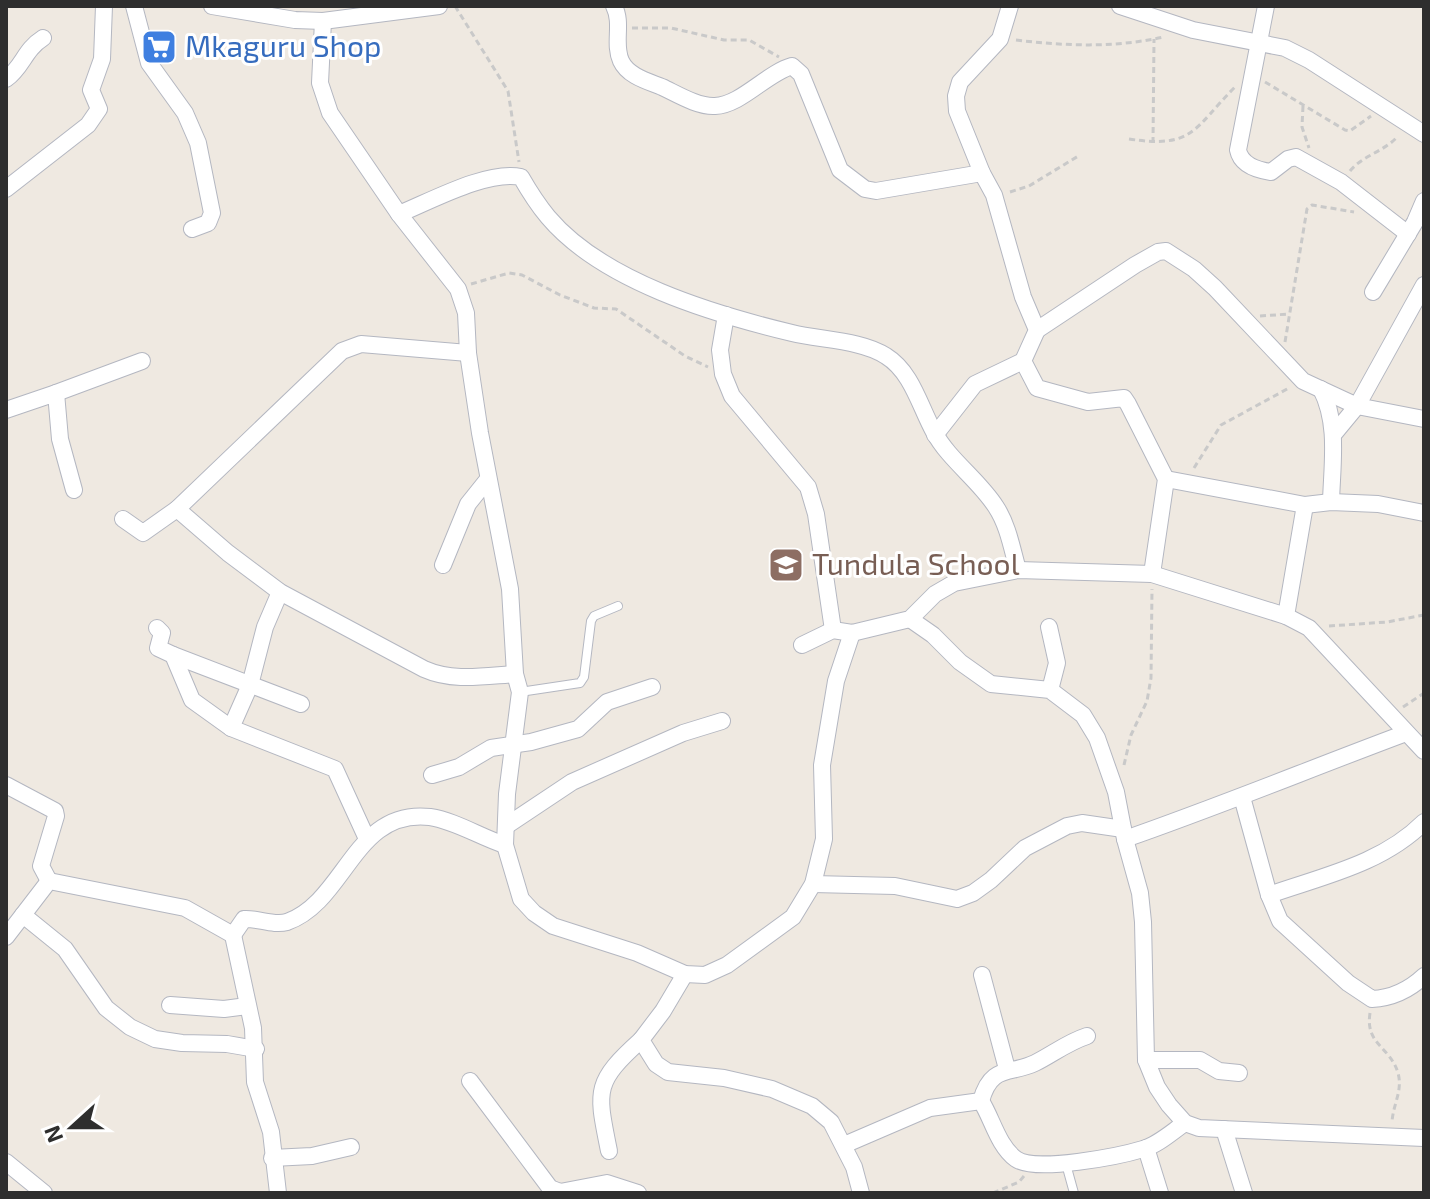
<svg xmlns="http://www.w3.org/2000/svg" width="1430" height="1199" viewBox="0 0 1430 1199" font-family="'Exo 2',sans-serif">
  <rect width="100%" height="100%" fill="#efe9e1"/>
  <g fill="none" stroke-linecap="round" stroke-linejoin="round">
    <defs>
      <g id="service">
        <path d="M520,692L580,683L584,677L591,621L594,616L618,606"/>
        <path d="M1066,1164L1074,1193"/>
      </g>
      <g id="minor">
        <path d="M134,6L149,63L185,113L198,143L212,213L208,223L192,229"/>
        <path d="M212,6L295,20L323,21L439,6"/>
        <path d="M614,6C623,24 613,43 621,61C628,76 647,81 662,87C677,94 698,107 715,106C741,105 767,73 792,66L801,74L840,170L865,189L876,191L982,173"/>
        <path d="M1120,6L1193,30L1285,48L1309,60L1424,134"/>
        <path d="M1266,6L1238,150C1241,165 1257,170 1271,172L1288,159L1296,157L1341,182L1408,234"/>
        <path d="M323,21L320,83L330,113L399,214L458,289L466,313L468,353L480,433L510,589L515,674L520,692L507,794L505,845L521,899L534,913L553,926L637,953L685,974L705,975L727,965L793,917L813,884L824,839L822,765L836,681L852,633"/>
        <path d="M6,79C23,67 24,50 43,38"/>
        <path d="M6,189L88,125L99,109L91,90L102,59L104,6"/>
        <path d="M399,214C431,201 487,170 521,177C529,191 538,205 548,217C602,281 713,314 792,333C820,340 862,340 886,356C912,372 920,407 934,432C949,460 979,480 996,507C1008,525 1012,549 1018,570"/>
        <path d="M1373,292L1415,222L1424,201"/>
        <path d="M726,315L720,350L723,374L732,396L808,487L816,514L833,630"/>
        <path d="M1037,330L1135,265L1158,252L1166,251L1194,269L1215,288L1303,381L1357,406L1424,419"/>
        <path d="M1023,361L1037,388L1088,402L1124,398L1128,404L1166,479L1152,574"/>
        <path d="M1321,389C1339,424 1332,464 1331,502"/>
        <path d="M56,393L142,361"/>
        <path d="M6,410L56,393L60,439L74,490"/>
        <path d="M935,435L975,384L1023,361L1037,330L1023,297L994,195L982,173L957,111L956,96L960,82L1000,39L1010,6"/>
        <path d="M1333,435L1357,406L1424,285"/>
        <path d="M1166,479L1305,505L1331,502L1378,504L1424,513"/>
        <path d="M177,509L228,553L280,592L424,669C453,682 484,676 515,674"/>
        <path d="M123,519L143,533L177,509L342,351L361,344L468,353"/>
        <path d="M443,565L468,504L488,479"/>
        <path d="M1286,616L1305,505"/>
        <path d="M910,619L933,635L960,662L991,684L1050,690L1083,715L1097,738L1116,792L1125,839L1140,893L1143,922L1146,1060L1157,1087L1169,1105L1185,1123L1199,1128L1424,1138"/>
        <path d="M1049,627L1057,663L1050,690"/>
        <path d="M157,628L162,633L158,648L173,655L192,700L231,728L335,769L367,839"/>
        <path d="M802,645L833,630L852,633L910,619L935,594L954,583L1018,570L1152,574L1286,616L1309,628L1424,751"/>
        <path d="M173,655L301,704"/>
        <path d="M231,728L250,685L265,627L280,592"/>
        <path d="M432,775L459,767L491,748L531,742L578,729L607,702L652,687"/>
        <path d="M6,785L55,811L56,816L41,866L49,881"/>
        <path d="M1242,797L1269,895L1280,921L1348,983L1372,999C1393,998 1409,990 1424,976"/>
        <path d="M506,826L572,782L683,733L722,721"/>
        <path d="M1125,839C1220,806 1312,768 1406,733"/>
        <path d="M813,884L895,886L957,899L973,893L991,880L1025,848L1067,826L1082,823L1123,829"/>
        <path d="M1269,895C1323,876 1382,864 1424,822"/>
        <path d="M23,915L65,949L106,1008L130,1027L155,1039L182,1043L227,1044L256,1049"/>
        <path d="M233,935L253,1028L255,1082L271,1132L278,1193"/>
        <path d="M6,937L49,881L185,908L233,935L244,919C258,918 273,926 287,922C346,901 354,808 430,817C456,821 480,837 505,845"/>
        <path d="M685,974L663,1011L641,1040L656,1064L668,1072L724,1078L772,1089L812,1106L831,1122L854,1167L861,1193"/>
        <path d="M982,975L1007,1069"/>
        <path d="M170,1005L224,1009L247,1006"/>
        <path d="M1146,1060H1200L1219,1071L1239,1073"/>
        <path d="M470,1081L550,1188L560,1192L607,1183L638,1193"/>
        <path d="M981,1101C991,1064 1010,1075 1035,1063C1053,1054 1068,1042 1087,1036"/>
        <path d="M1224,1129L1244,1193"/>
        <path d="M844,1145L930,1108L981,1101C992,1118 998,1146 1016,1159C1035,1173 1120,1156 1143,1149C1158,1145 1173,1131 1185,1123"/>
        <path d="M1146,1148L1160,1193"/>
        <path d="M609,1151C597,1091 593,1083 641,1040"/>
        <path d="M272,1158L312,1156L351,1147"/>
        <path d="M6,1162L44,1193"/>
      </g>
    </defs>
    <!-- service casing -->
    <use href="#service" stroke="#b4b7c1" stroke-width="10"/>
    <!-- minor casing -->
    <use href="#minor" stroke="#b4b7c1" stroke-width="18"/>
    <!-- path -->
    <g stroke="#c9c9c9" stroke-width="3" stroke-dasharray="6 4" stroke-linecap="butt">
      <path d="M455,6L508,91L519,162"/>
      <path d="M632,28H671L724,40H749L779,57"/>
      <path d="M1016,40C1066,46 1114,48 1164,37"/>
      <path d="M1265,82L1345,130L1350,131L1371,116"/>
      <path d="M1303,106L1302,127L1309,148"/>
      <path d="M1129,139C1194,149 1194,128 1235,87"/>
      <path d="M1153,143L1154,39"/>
      <path d="M1350,171C1363,155 1384,152 1398,136"/>
      <path d="M1010,192L1029,186L1080,155"/>
      <path d="M471,284L509,273L522,275L560,295L594,308L616,309L685,356L708,367"/>
      <path d="M1260,316L1289,314"/>
      <path d="M1285,342L1307,209L1312,205L1354,212"/>
      <path d="M1194,468L1221,425L1289,388"/>
      <path d="M1329,626L1387,622L1424,615"/>
      <path d="M1403,707L1424,693"/>
      <path d="M1124,765L1131,735L1147,701L1151,678L1152,589"/>
      <path d="M1370,1013C1365,1045 1390,1046 1398,1073C1403,1091 1393,1104 1392,1122"/>
      <path d="M993,1193L1019,1182L1024,1176"/>
    </g>
    <!-- service -->
    <use href="#service" stroke="#fff" stroke-width="8"/>
    <!-- minor -->
    <use href="#minor" stroke="#fff" stroke-width="16"/>
  </g>
  <!-- icons -->
  <defs>
    <symbol id="supermarket-square" viewBox="-11 -11 22 22"><rect x="-9" y="-9" width="18" height="18" rx="4" fill="#3f7fe0" stroke="#fff"/><path d="M-6-5.5h2.5l.6 2H6L4.5 2H-2.5L-4.4-4H-6ZM-1.5 3.2a1.3 1.3 0 1 0 .1 0ZM3 3.2a1.3 1.3 0 1 0 .1 0Z" fill="#fff"/></symbol>
    <symbol id="school-square" viewBox="-11 -11 22 22"><rect x="-9" y="-9" width="18" height="18" rx="4" fill="#8d6e63" stroke="#fff"/><path d="M0-5L7-2L0 1L-7-2ZM-4 1L0 2.5L4 1V4Q0 6-4 4Z" fill="#fff"/></symbol>
  </defs>
  <g fill-rule="evenodd">
    <use href="#supermarket-square" x="139" y="27" width="40" height="40"/>
    <use href="#school-square" x="766" y="545" width="40" height="40"/>
  </g>
  <g text-anchor="middle" stroke-width="6" stroke-linejoin="round" paint-order="stroke">
    <!-- shop labels -->
    <g font-size="30" fill="#366cbe" stroke="#fff" text-anchor="start">
      <text x="185" y="57">Mkaguru Shop</text>
    </g>
    <!-- education labels -->
    <g font-size="30" fill="#785e54" stroke="#fff" text-anchor="start">
      <text x="812" y="575">Tundula School</text>
    </g>
  </g>
  <!-- border -->
  <rect width="1430" height="1199" fill="none" stroke="#2e2e2e" stroke-width="16"/>
  <!-- north arrow -->
  <g transform="translate(72 1127) rotate(249)" stroke="#ffffff" stroke-width="6" paint-order="stroke">
  <path d="M0-6L14 30L0 20L-14 30Z" fill="#2e2e2e"/>
  <text y="-12" font-size="22" font-weight="bold" text-anchor="middle" fill="#2e2e2e">N</text>
  </g>
</svg>
